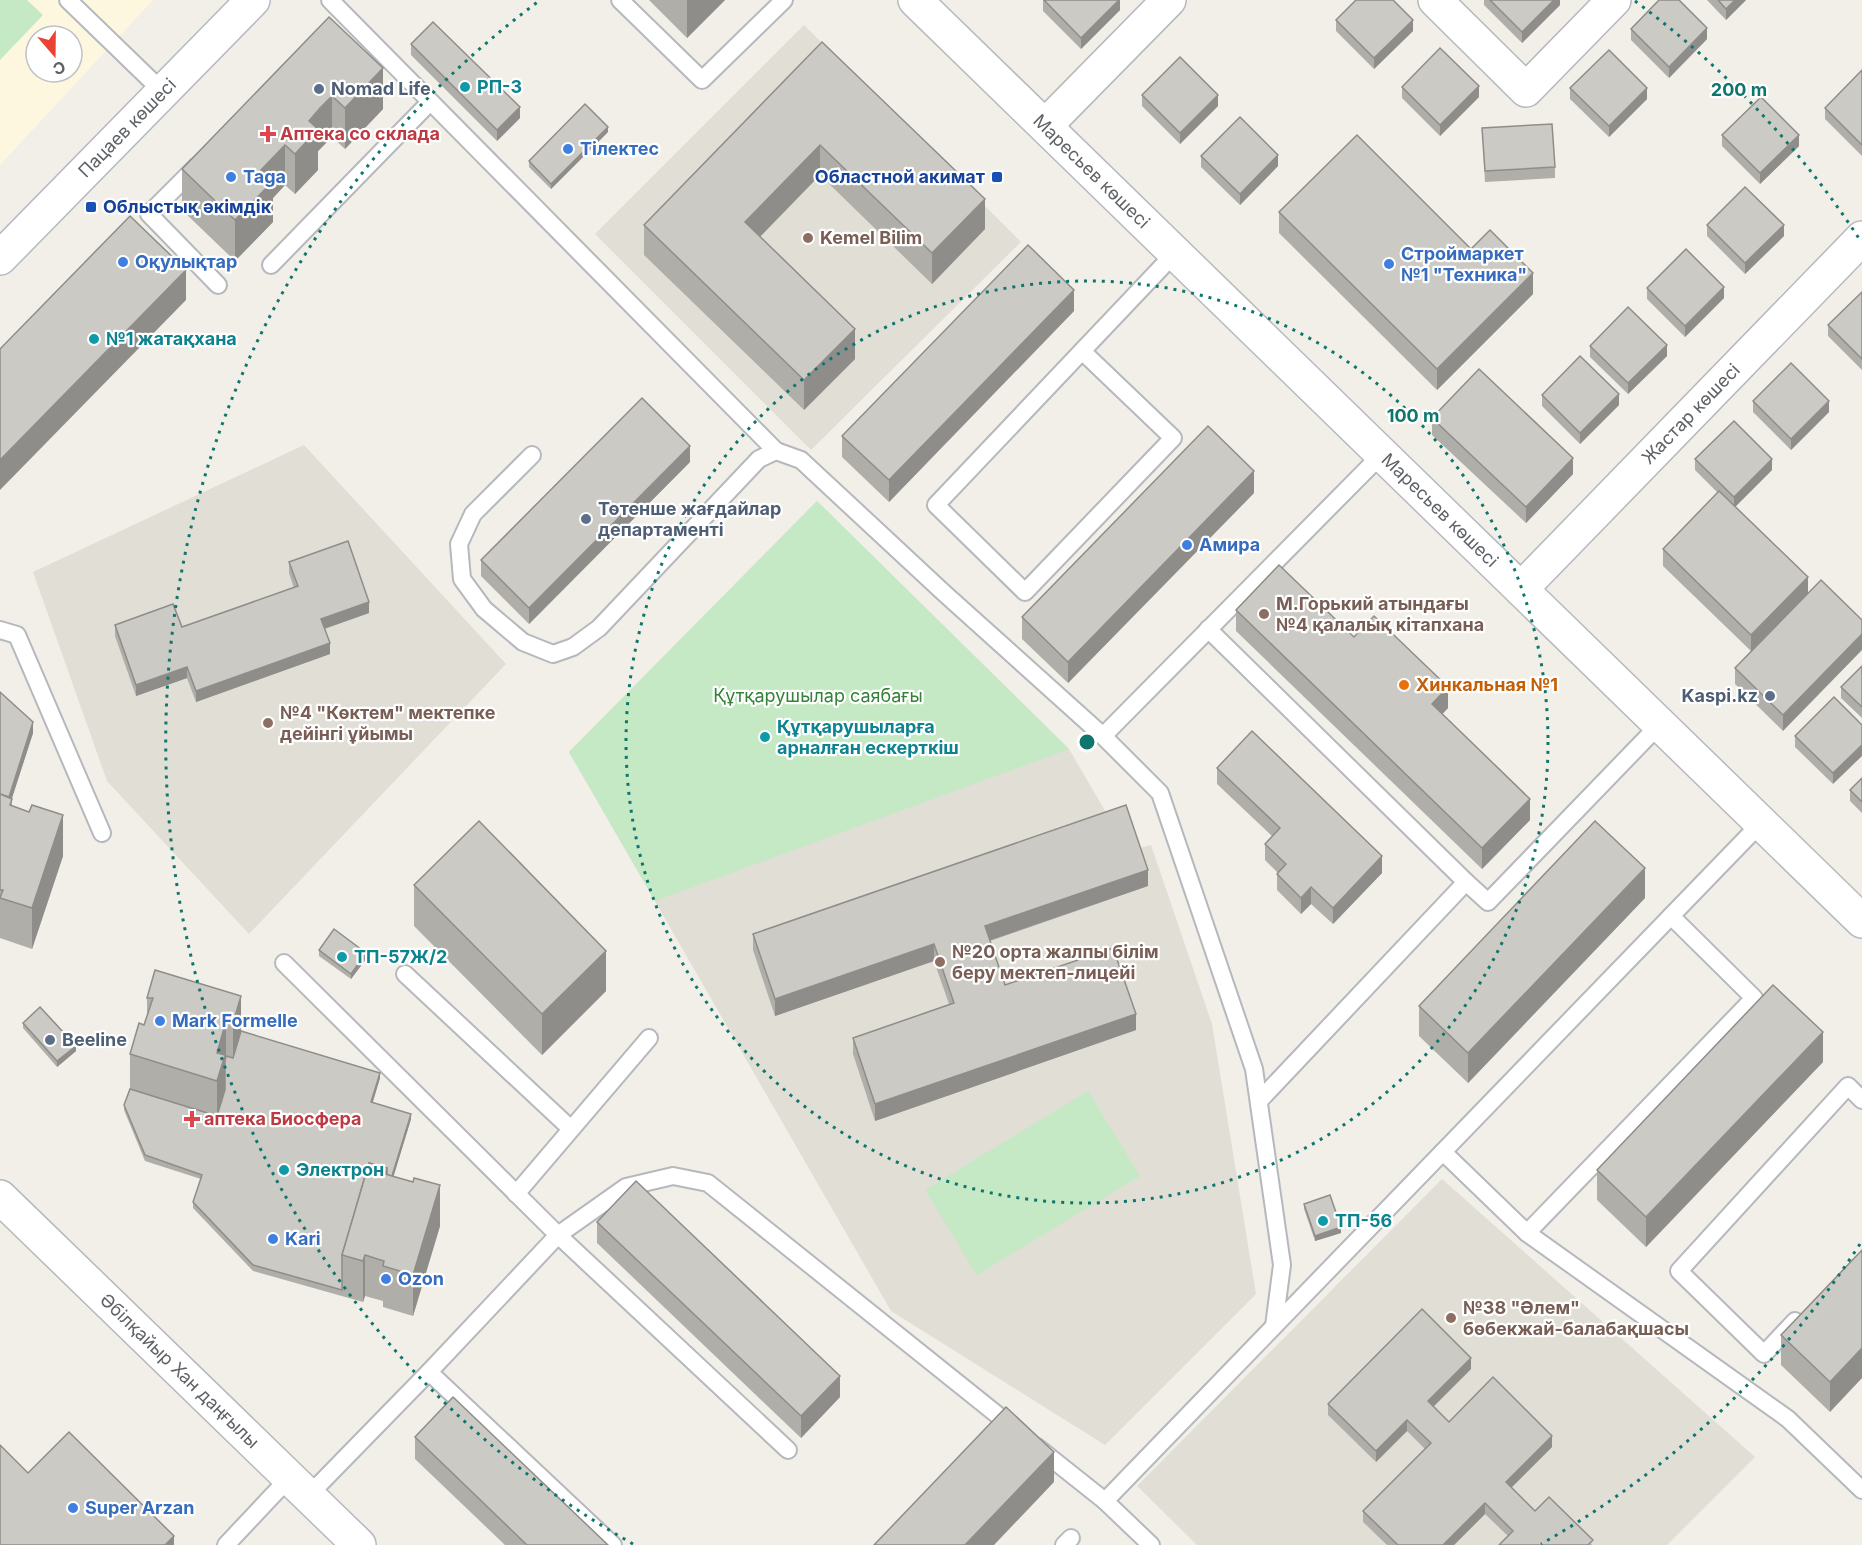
<svg xmlns="http://www.w3.org/2000/svg" width="1862" height="1545" viewBox="0 0 1862 1545" font-family="Inter,sans-serif">
  <rect width="100%" height="100%" fill="#f1efe8"/>
  <!-- commercial -->
  <path fill="#fef7e0" fill-rule="evenodd" d="M0,0H153L0,165ZM36,36H72V72H36Z"/>
  <!-- education -->
  <g fill="#e1ded6">
    <path d="M804,25L1021,242L811,450L595,234Z"/>
    <path d="M304,445L506,664L249,934L107,781L33,572Z"/>
    <path d="M817,501L1069,749L1111,821L1139,848L1151,845L1212,1024L1256,1294L1105,1445L891,1311L569,752Z"/>
    <path d="M1442,1179L1755,1457L1667,1545H1197L1137,1486Z"/>
  </g>
  <!-- green -->
  <g fill="#c5e8c5">
    <path d="M0,0H27L43,15L0,60Z"/>
    <path d="M817,501L1069,749L655,901L569,752Z"/>
    <path d="M1088,1091L1140,1176L977,1275L925,1190Z"/>
  </g>
  <g fill="none" stroke-linecap="round" stroke-linejoin="round">
    <defs>
      <g id="service">
        <path d="M68,0L163,92"/>
        <path d="M330,0L776,451"/>
        <path d="M620,0L702,80L784,0"/>
        <path d="M197,166L149,214L218,285"/>
        <path d="M271,265L430,102"/>
        <path d="M1082,351L1173,438L1025,592L936,505L1175,253"/>
        <path d="M532,455L473,514L459,544L462,579L484,609L523,642L553,654L573,647L599,628L759,459L776,451L801,460L944,593L1103,736"/>
        <path d="M1208,629L1466,882"/>
        <path d="M0,630L17,635L102,833"/>
        <path d="M284,963L558,1235L626,1187L673,1176L708,1183L1015,1429"/>
        <path d="M405,974L571,1129"/>
        <path d="M1259,1101L1466,882L1488,902L1660,724"/>
        <path d="M1443,1152L1527,1233L1788,1419L1862,1490"/>
        <path d="M516,1194L649,1038"/>
        <path d="M1527,1233L1754,998L1671,916"/>
        <path d="M1795,1321L1764,1354L1679,1271L1848,1086L1862,1100"/>
        <path d="M1274,1326L1282,1265L1254,1069L1160,793L1103,736L1382,454"/>
        <path d="M429,1372L613,1545"/>
        <path d="M1037,1447L1105,1501"/>
        <path d="M308,1496L429,1372L558,1235L788,1450"/>
        <path d="M226,1545L289,1478"/>
        <path d="M1064,1545L1071,1538"/>
        <path d="M1151,1545L1105,1501L1761,823"/>
      </g>
      <g id="minor">
        <path d="M1435,0L1526,90L1614,0"/>
        <path d="M1045,126L1169,0"/>
        <path id="s1" d="M1521,589L1862,238"/>
      </g>
      <g id="tertiary">
        <path id="s2" d="M0,1197L359,1545"/>
      </g>
      <g id="secondary">
        <path id="s3" d="M915,0L1862,921"/>
        <path id="s4" d="M0,258L253,0"/>
      </g>
    </defs>
    <!-- service casing -->
    <use href="#service" stroke="#b5b8bc" stroke-width="20"/>
    <!-- minor casing -->
    <use href="#minor" stroke="#b5b8bc" stroke-width="36"/>
    <!-- tertiary casing -->
    <use href="#tertiary" stroke="#b5b8bc" stroke-width="36"/>
    <!-- secondary casing -->
    <use href="#secondary" stroke="#b6babf" stroke-width="36"/>
    <!-- service -->
    <use href="#service" stroke="#fff" stroke-width="16"/>
    <!-- minor -->
    <use href="#minor" stroke="#fff" stroke-width="33"/>
    <!-- tertiary -->
    <use href="#tertiary" stroke="#fff" stroke-width="33"/>
    <!-- secondary -->
    <use href="#secondary" stroke="#fff" stroke-width="33"/>
  </g>
  <!-- wall -->
  <g fill="#afaea9">
    <path d="M649,0H725L687,38Z"/>
    <path d="M1043,0H1120V10L1081,49L1043,11Z"/>
    <path d="M1484,0H1560V5L1522,43L1484,5Z"/>
    <path d="M1707,0H1746L1726,20Z"/>
    <path d="M329,17L383,109L345,149L332,137L318,151V170L295,194L285,185L273,198V222L235,261L182,210V169Z"/>
    <path d="M1336,20L1413,31L1374,69L1336,31Z"/>
    <path d="M1631,29L1707,39L1669,78L1631,40Z"/>
    <path d="M822,42L985,229L932,284L820,175L760,237L855,359L804,410L644,255V225Z"/>
    <path d="M411,44L520,118L497,141L411,55Z"/>
    <path d="M1862,70V156L1825,119V108Z"/>
    <path d="M1402,87L1479,97L1440,136L1402,98Z"/>
    <path d="M1570,88L1647,99L1609,137L1570,99Z"/>
    <path d="M1142,95L1218,106L1180,144L1142,106Z"/>
    <path d="M1482,128L1555,167V178L1485,182Z"/>
    <path d="M608,132L551,189L529,167V161Z"/>
    <path d="M1722,135L1799,146L1760,184L1722,146Z"/>
    <path d="M1201,156L1278,166L1240,205L1201,167Z"/>
    <path d="M1279,212L1471,249L1533,294L1437,390L1279,233Z"/>
    <path d="M1707,225L1784,236L1745,274L1707,236Z"/>
    <path d="M1647,288L1724,298L1685,337L1647,299Z"/>
    <path d="M1862,292V370L1828,336V325Z"/>
    <path d="M1074,311L889,502L842,457V436Z"/>
    <path d="M1590,346L1667,356L1628,394L1590,357Z"/>
    <path d="M1542,395L1619,405L1580,444L1542,406Z"/>
    <path d="M1753,401L1829,412L1791,450L1753,412Z"/>
    <path d="M1432,418L1573,474L1526,523L1432,435Z"/>
    <path d="M1695,459L1772,470L1735,507L1808,577L1783,731L1735,684V668L1751,651L1663,566V549L1718,493L1695,470Z"/>
    <path d="M690,462L529,624L481,576V560Z"/>
    <path d="M1254,493L1068,683L1022,639V617Z"/>
    <path d="M289,562L369,613L324,629L330,654L196,702L187,678L136,696L115,636V625L182,627L294,588L289,573Z"/>
    <path d="M1236,610L1354,637L1448,708L1442,714L1530,820L1482,869L1236,631Z"/>
    <path d="M1862,666V718L1841,698V687Z"/>
    <path d="M0,692L33,733L12,798V806L63,856L32,949L0,938Z"/>
    <path d="M1834,697L1833,784L1795,747V736Z"/>
    <path d="M1217,768L1382,873L1333,924L1311,904L1301,914L1277,890V874L1278,873L1265,860V844L1272,836L1217,784Z"/>
    <path d="M1862,778V813L1850,801V790Z"/>
    <path d="M414,885L606,991L542,1055L414,926Z"/>
    <path d="M1148,886L990,941L1005,985L1136,1030L875,1121L853,1054V1038L949,1004L934,961L775,1016L753,950V934Z"/>
    <path d="M1645,898L1468,1083L1419,1036V1006Z"/>
    <path d="M319,950L366,959L351,979L319,956Z"/>
    <path d="M241,996V1031L380,1078L373,1102L411,1119L393,1177L440,1226L413,1316L383,1307V1301L365,1296L363,1302L253,1271L193,1208V1202L201,1179L145,1161L124,1110V1105L130,1089V1054L144,1025L147,1018V998Z"/>
    <path d="M23,1023L76,1051L57,1067L23,1028Z"/>
    <path d="M1823,1062L1646,1247L1597,1200V1170Z"/>
    <path d="M1304,1204L1341,1233L1315,1241L1304,1209Z"/>
    <path d="M597,1222L840,1397L801,1438L597,1243Z"/>
    <path d="M1862,1250L1830,1412L1781,1365V1335Z"/>
    <path d="M1471,1369L1433,1407L1449,1422L1552,1447L1511,1488L1535,1511L1593,1545L1508,1536L1485,1514L1454,1545H1387L1363,1522V1511L1425,1449L1407,1431L1376,1462L1328,1415V1404Z"/>
    <path d="M415,1437L608,1545H505L415,1459Z"/>
  </g>
  <!-- shaded-wall -->
  <g fill="#8f8d8a">
    <path d="M687,0H725L687,38Z"/>
    <path d="M1119,0H1120V10L1081,49V38Z"/>
    <path d="M1554,0H1560V5L1522,43V32Z"/>
    <path d="M1735,0H1746L1726,20V9Z"/>
    <path d="M1413,20V31L1374,69V58Z"/>
    <path d="M1707,28V39L1669,78V67Z"/>
    <path d="M383,68V109L345,149V108Z"/>
    <path d="M1479,86V97L1440,136V125Z"/>
    <path d="M1647,88V99L1609,137V126Z"/>
    <path d="M1218,95V106L1180,144V133Z"/>
    <path d="M332,96V137L318,151V170L295,194V154L309,121Z"/>
    <path d="M520,107V118L497,141V130Z"/>
    <path d="M608,127V132L551,189V184Z"/>
    <path d="M1799,135V146L1760,184V173Z"/>
    <path d="M285,145V185L273,198V222L235,261V220L261,170Z"/>
    <path d="M820,145V175L745,252V222Z"/>
    <path d="M1278,155V166L1240,205V194Z"/>
    <path d="M985,199V229L932,284V253Z"/>
    <path d="M1784,225V236L1745,274V263Z"/>
    <path d="M186,270V300L0,490V460Z"/>
    <path d="M1533,273V294L1437,390V369Z"/>
    <path d="M1724,287V298L1685,337V326Z"/>
    <path d="M1074,290V311L889,502V480Z"/>
    <path d="M855,329V359L804,410V380Z"/>
    <path d="M1667,345V356L1628,394V383Z"/>
    <path d="M1619,394V405L1580,444V433Z"/>
    <path d="M1829,401V412L1791,450V439Z"/>
    <path d="M690,446V462L529,624V608Z"/>
    <path d="M1573,458V474L1526,523V507Z"/>
    <path d="M1772,459V470L1734,508V497Z"/>
    <path d="M1254,471V493L1068,683V662Z"/>
    <path d="M1808,577V594L1751,651V635Z"/>
    <path d="M369,602V613L321,630V619Z"/>
    <path d="M1862,634V650L1783,731V715Z"/>
    <path d="M330,643V654L196,702V691Z"/>
    <path d="M187,667V678L136,696V685Z"/>
    <path d="M1448,687V708L1432,725V704Z"/>
    <path d="M33,722V733L0,835V824Z"/>
    <path d="M1862,745V756L1833,784V773Z"/>
    <path d="M1530,799V820L1482,869V848Z"/>
    <path d="M63,815V856L32,949V908Z"/>
    <path d="M1382,856V873L1333,924V908Z"/>
    <path d="M1645,868V898L1468,1083V1053Z"/>
    <path d="M1148,870V886L985,942V926Z"/>
    <path d="M1311,887V904L1301,914V898Z"/>
    <path d="M934,944V961L775,1016V999Z"/>
    <path d="M606,951V991L542,1055V1014Z"/>
    <path d="M366,953V959L351,979V974Z"/>
    <path d="M241,996V1037L233,1064V1023Z"/>
    <path d="M1136,1014V1030L875,1121V1104Z"/>
    <path d="M226,1021V1062L225,1096L217,1121V1053Z"/>
    <path d="M1823,1032V1062L1646,1247V1217Z"/>
    <path d="M76,1046V1051L57,1067V1061Z"/>
    <path d="M380,1073V1078L371,1107V1102Z"/>
    <path d="M411,1114V1119L387,1198L385,1174Z"/>
    <path d="M440,1185V1226L413,1316V1275Z"/>
    <path d="M1341,1227V1233L1315,1241V1236Z"/>
    <path d="M365,1255V1296L363,1302V1261Z"/>
    <path d="M1862,1348V1378L1830,1412V1382Z"/>
    <path d="M1471,1358V1369L1428,1412V1401Z"/>
    <path d="M840,1376V1397L801,1438V1416Z"/>
    <path d="M1407,1420V1431L1376,1462V1451Z"/>
    <path d="M1552,1436V1447L1506,1493V1482Z"/>
    <path d="M1054,1452V1482L994,1545H965Z"/>
    <path d="M1485,1503V1514L1454,1545H1443Z"/>
    <path d="M174,1536V1545H165Z"/>
  </g>
  <!-- building -->
  <g fill="#cccac5" stroke="#8f8d8a" stroke-width="1.5">
    <path d="M1044,0H1119L1081,38Z"/>
    <path d="M1356,0H1393L1413,20L1374,58L1336,20Z"/>
    <path d="M1490,0H1554L1522,32Z"/>
    <path d="M1659,0H1679L1707,28L1669,67L1631,29Z"/>
    <path d="M1718,0H1735L1726,9Z"/>
    <path d="M329,17L383,68L345,108L332,96L320,108L309,121L318,129L295,154L285,145L261,170L273,181L235,220L182,169Z"/>
    <path d="M433,22L520,107L497,130L411,44Z"/>
    <path d="M822,42L985,199L932,253L820,145L745,222L855,329L804,380L644,225Z"/>
    <path d="M1440,48L1479,86L1440,125L1402,87Z"/>
    <path d="M1609,50L1647,88L1609,126L1570,88Z"/>
    <path d="M1180,57L1218,95L1180,133L1142,95Z"/>
    <path d="M1862,70V145L1825,108Z"/>
    <path d="M1761,97L1799,135L1760,173L1722,135Z"/>
    <path d="M585,104L608,127L551,184L529,161Z"/>
    <path d="M1240,117L1278,155L1240,194L1201,156Z"/>
    <path d="M1552,124L1555,167L1485,171L1482,128Z"/>
    <path d="M1357,135L1471,249L1490,230L1533,273L1437,369L1279,212Z"/>
    <path d="M1745,187L1784,225L1745,263L1707,225Z"/>
    <path d="M130,216L186,270L0,460V349Z"/>
    <path d="M1028,245L1074,290L889,480L842,436Z"/>
    <path d="M1686,249L1724,287L1685,326L1647,288Z"/>
    <path d="M1862,292V359L1828,325Z"/>
    <path d="M1628,307L1667,345L1628,383L1590,346Z"/>
    <path d="M1580,356L1619,394L1580,433L1542,395Z"/>
    <path d="M1791,363L1829,401L1791,439L1753,401Z"/>
    <path d="M1479,369L1573,458L1526,507L1432,418Z"/>
    <path d="M642,398L690,446L529,608L481,560Z"/>
    <path d="M1734,421L1772,459L1734,497L1695,459Z"/>
    <path d="M1208,426L1254,471L1068,662L1022,617Z"/>
    <path d="M1719,491L1808,577L1751,635L1663,549Z"/>
    <path d="M348,541L369,602L321,619L330,643L196,691L187,667L136,685L115,625L173,604L182,627L298,586L289,562Z"/>
    <path d="M1279,565L1354,637L1374,616L1448,687L1432,704L1530,799L1482,848L1236,610Z"/>
    <path d="M1821,580L1862,620V634L1783,715L1735,668Z"/>
    <path d="M1862,666V707L1841,687Z"/>
    <path d="M0,692L33,722L9,797L0,794Z"/>
    <path d="M1834,697L1862,725V745L1833,773L1795,736Z"/>
    <path d="M1252,731L1382,856L1333,908L1311,887L1301,898L1277,874L1286,864L1265,844L1280,828L1217,768Z"/>
    <path d="M1862,778V802L1850,790Z"/>
    <path d="M0,794L12,799L10,805L29,812L32,805L63,815L32,908L0,898L3,890H0Z"/>
    <path d="M1126,805L1148,870L985,926L1005,985L1113,948L1136,1014L875,1104L853,1038L954,1003L934,944L775,999L753,934Z"/>
    <path d="M479,821L606,951L542,1014L414,885Z"/>
    <path d="M1595,821L1645,868L1468,1053L1419,1006Z"/>
    <path d="M334,929L366,953L351,974L319,950Z"/>
    <path d="M155,970L241,996L233,1023L226,1021L217,1053L225,1055L217,1081L130,1054L139,1023L144,1025L153,998H147Z"/>
    <path d="M1773,985L1823,1032L1646,1217L1597,1170Z"/>
    <path d="M40,1007L76,1046L57,1061L23,1023Z"/>
    <path d="M241,1031L380,1073L371,1102L411,1114L392,1176L387,1175V1168L369,1163L342,1255V1290L253,1265L193,1202L202,1175L145,1155L124,1105L130,1089L217,1116L225,1090V1061L226,1056L233,1058Z"/>
    <path d="M369,1163L387,1168L385,1174L413,1182L414,1178L440,1185L413,1275L383,1266L384,1261L365,1255L363,1261L342,1255Z"/>
    <path d="M636,1181L840,1376L801,1416L597,1222Z"/>
    <path d="M1330,1195L1341,1227L1315,1236L1304,1204Z"/>
    <path d="M1862,1250V1348L1830,1382L1781,1335Z"/>
    <path d="M1422,1309L1471,1358L1428,1401L1449,1422L1493,1377L1552,1436L1506,1482L1535,1511L1549,1497L1593,1540L1588,1545H1499L1513,1531L1485,1503L1443,1545H1398L1363,1511L1431,1443L1407,1420L1376,1451L1328,1404Z"/>
    <path d="M453,1397L608,1545H527L415,1437Z"/>
    <path d="M1006,1407L1054,1452L965,1545H874Z"/>
    <path d="M69,1432L174,1536L165,1545H0V1445L28,1473Z"/>
  </g>
  <!-- distance rings -->
  <g fill="none" stroke="#0f766e" stroke-width="3" stroke-dasharray="3 6">
    <circle cx="1087" cy="742" r="461"/>
    <path d="M1860 1244A922 922 0 0 1 1541 1544M633 1544A922 922 0 0 1 539 1M1635 1A922 922 0 0 1 1860 240"/>
  </g>
  <!-- markers -->
  <g fill="#0f9aa8" stroke="#fff" stroke-width="2">
    <circle cx="465" cy="87" r="6"/>
    <circle cx="94" cy="339" r="6"/>
    <circle cx="765" cy="737" r="6"/>
    <circle cx="342" cy="957" r="6"/>
    <circle cx="284" cy="1170" r="6"/>
    <circle cx="1323" cy="1221" r="6"/>
  </g>
  <g fill="#5c6f8a" stroke="#fff" stroke-width="2">
    <circle cx="319" cy="89" r="6"/>
    <circle cx="586" cy="519" r="6"/>
    <circle cx="1770" cy="696" r="6"/>
    <circle cx="50" cy="1040" r="6"/>
  </g>
  <g fill="#e0444e" stroke="#fff" stroke-width="2">
    <path d="M265 125h6v6h6v6h-6v6h-6v-6h-6v-6h6z"/>
    <path d="M189 1110h6v6h6v6h-6v6h-6v-6h-6v-6h6z"/>
  </g>
  <g fill="#3f7fe0" stroke="#fff" stroke-width="2">
    <circle cx="568" cy="149" r="6"/>
    <circle cx="231" cy="177" r="6"/>
    <circle cx="123" cy="262" r="6"/>
    <circle cx="1389" cy="264" r="6"/>
    <circle cx="1187" cy="545" r="6"/>
    <circle cx="160" cy="1021" r="6"/>
    <circle cx="273" cy="1239" r="6"/>
    <circle cx="386" cy="1279" r="6"/>
    <circle cx="73" cy="1508" r="6"/>
  </g>
  <g fill="#1a4fb4" stroke="#fff" stroke-width="2">
    <rect x="991" y="171" width="12" height="12" rx="3"/>
    <rect x="85" y="201" width="12" height="12" rx="3"/>
  </g>
  <g fill="#8d6e63" stroke="#fff" stroke-width="2">
    <circle cx="808" cy="238" r="6"/>
    <circle cx="1264" cy="614" r="6"/>
    <circle cx="268" cy="723" r="6"/>
    <circle cx="940" cy="962" r="6"/>
    <circle cx="1451" cy="1318" r="6"/>
  </g>
  <circle fill="#e8710a" stroke="#fff" stroke-width="2" cx="1404" cy="685" r="6"/>
  <g text-anchor="middle" stroke-width="4.5" stroke-linejoin="round" paint-order="stroke">
    <!-- culture labels -->
    <g font-size="18" font-weight="bold" fill="#0d838f" stroke="#fff" text-anchor="start">
      <text x="477" y="93">РП-3</text>
      <text x="106" y="345">№1 жатақхана</text>
      <text x="777" y="733">Құтқарушыларға<tspan x="777" dy="21">арналған ескерткіш</tspan></text>
      <text x="354" y="963">ТП-57Ж/2</text>
      <text x="296" y="1176">Электрон</text>
      <text x="1335" y="1227">ТП-56</text>
    </g>
    <!-- service labels -->
    <g font-size="18" font-weight="bold" fill="#4e5e75" stroke="#fff" text-anchor="start">
      <text x="331" y="95">Nomad Life</text>
      <text x="598" y="515">Төтенше жағдайлар<tspan x="598" dy="21">департаменті</tspan></text>
      <text x="1758" y="702" text-anchor="end">Kaspi.kz</text>
      <text x="62" y="1046">Beeline</text>
    </g>
    <!-- street labels -->
    <g font-size="18" fill="#5f6368" stroke="#fff">
      <text dy="6" stroke="none"><textPath href="#s4" startOffset="182">Пацаев көшесі</textPath></text>
      <text dy="6" stroke="none"><textPath href="#s3" startOffset="246">Маресьев көшесі</textPath></text>
      <text dy="6" stroke="none"><textPath href="#s1" startOffset="244">Жастар көшесі</textPath></text>
      <text dy="6" stroke="none"><textPath href="#s3" startOffset="732">Маресьев көшесі</textPath></text>
      <text dy="6" stroke="none"><textPath href="#s2" startOffset="250">Әбілқайыр Хан даңғылы</textPath></text>
    </g>
    <!-- health labels -->
    <g font-size="18" font-weight="bold" fill="#be3a42" stroke="#fff" text-anchor="start">
      <text x="280" y="140">Аптека со склада</text>
      <text x="204" y="1125">аптека Биосфера</text>
    </g>
    <!-- shop labels -->
    <g font-size="18" font-weight="bold" fill="#366cbe" stroke="#fff" text-anchor="start">
      <text x="580" y="155">Тілектес</text>
      <text x="243" y="183">Taga</text>
      <text x="1401" y="260">Строймаркет<tspan x="1401" dy="21">№1 "Техника"</tspan></text>
      <text x="135" y="268">Оқулықтар</text>
      <text x="1199" y="551">Амира</text>
      <text x="172" y="1027">Mark Formelle</text>
      <text x="285" y="1245">Kari</text>
      <text x="398" y="1285">Ozon</text>
      <text x="85" y="1514">Super Arzan</text>
    </g>
    <!-- transit labels -->
    <g font-size="18" font-weight="bold" fill="#164399" stroke="#fff" text-anchor="end">
      <text x="985" y="183">Областной акимат</text>
      <text x="103" y="213" text-anchor="start">Облыстық әкімдік</text>
    </g>
    <!-- education labels -->
    <g font-size="18" font-weight="bold" fill="#785e54" stroke="#fff" text-anchor="start">
      <text x="820" y="244">Kemel Bilim</text>
      <text x="1276" y="610">М.Горький атындағы<tspan x="1276" dy="21">№4 қалалық кітапхана</tspan></text>
      <text x="280" y="719">№4 "Көктем" мектепке<tspan x="280" dy="21">дейінгі ұйымы</tspan></text>
      <text x="952" y="958">№20 орта жалпы білім<tspan x="952" dy="21">беру мектеп-лицейі</tspan></text>
      <text x="1463" y="1314">№38 "Әлем"<tspan x="1463" dy="21">бөбекжай-балабақшасы</tspan></text>
    </g>
    <!-- food labels -->
    <g font-size="18" font-weight="bold" fill="#c56008" stroke="#fff" text-anchor="start">
      <text x="1416" y="691">Хинкальная №1</text>
    </g>
    <!-- park labels -->
    <g font-size="18" fill="#348238" stroke="#fff">
      <text x="818" y="702">Құтқарушылар саябағы</text>
    </g>
  </g>
  <circle cx="1087" cy="742" r="9" fill="#0f766e" stroke="#fff" stroke-width="3"/>
  <g font-size="18" text-anchor="middle" font-weight="bold" fill="#0f766e" stroke="#fff" stroke-width="4.5" stroke-linejoin="round" paint-order="stroke">
    <text x="1739" y="96">200 m</text>
    <text x="1413" y="422">100 m</text>
  </g>
  <!-- north arrow -->
  <g transform="translate(54 54) rotate(160)"><circle r="28" fill="#ffffff" stroke="#bfc1c3" stroke-width="1.5"/>
  <path d="M0-4.5L10 22L0 15L-10 22Z" fill="#ea4335"/>
  <text y="-9" font-size="16" font-weight="bold" text-anchor="middle" fill="#5f6368">С</text>
  </g>
</svg>
